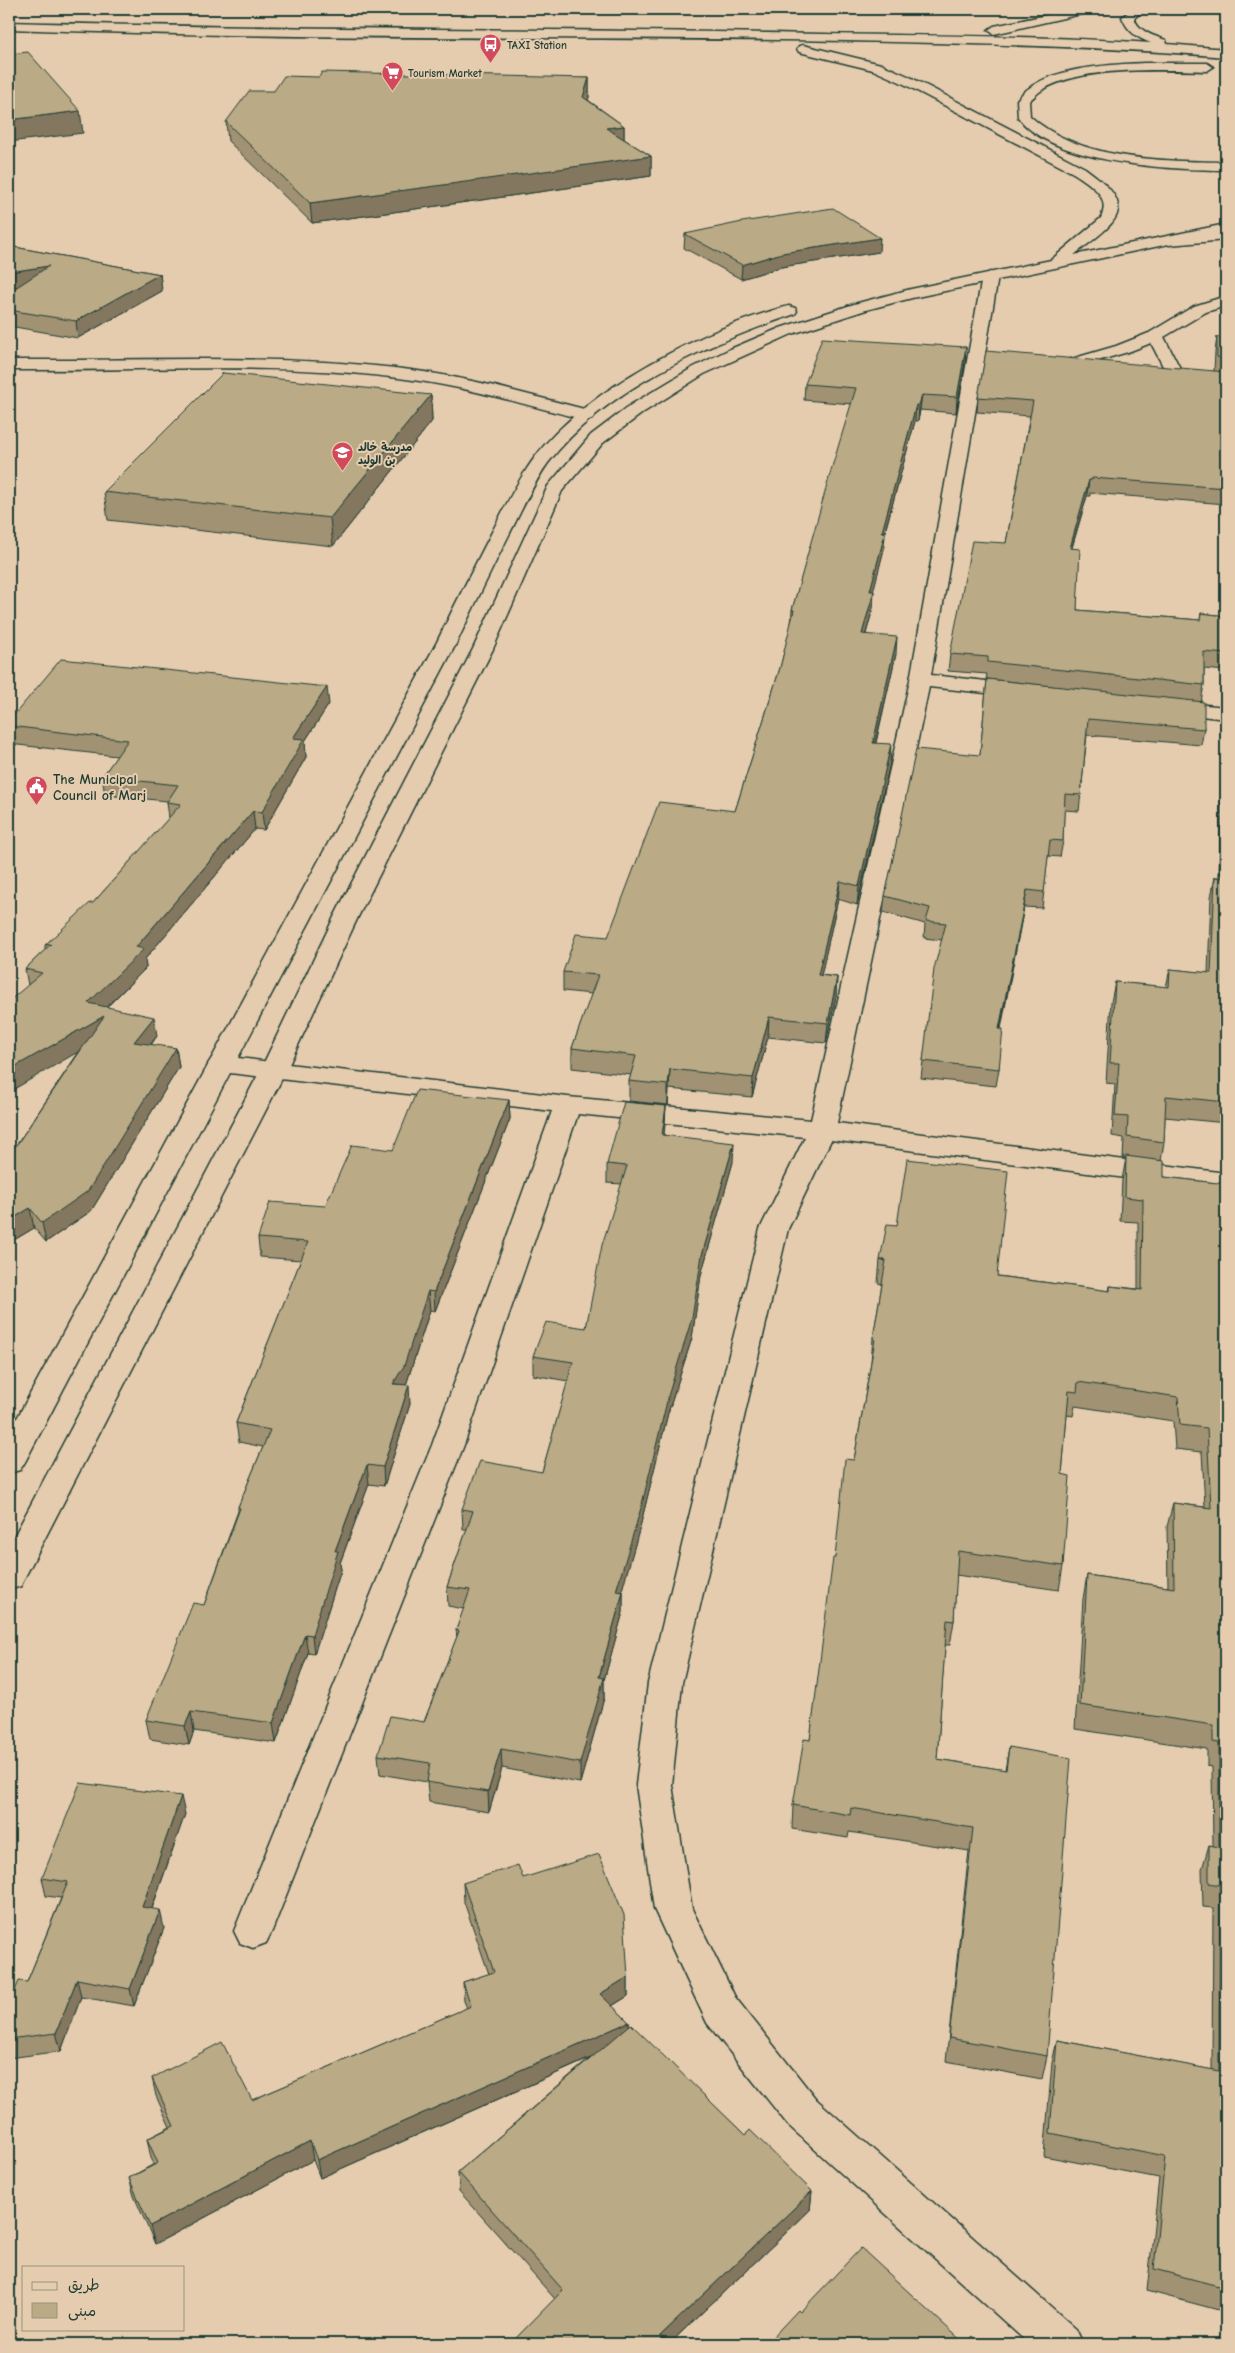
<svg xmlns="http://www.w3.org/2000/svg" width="1235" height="2353" viewBox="0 0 1235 2353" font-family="'Comic Neue','Playpen Sans Arabic',sans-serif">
  <rect width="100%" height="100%" fill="#e6ccae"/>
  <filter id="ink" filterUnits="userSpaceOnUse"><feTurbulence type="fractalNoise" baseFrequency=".02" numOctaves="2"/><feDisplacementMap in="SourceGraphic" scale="10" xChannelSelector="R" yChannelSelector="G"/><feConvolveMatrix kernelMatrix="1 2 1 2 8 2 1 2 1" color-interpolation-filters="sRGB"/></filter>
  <g filter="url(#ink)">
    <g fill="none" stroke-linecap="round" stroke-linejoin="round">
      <defs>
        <g id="minor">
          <path d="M990,272L998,277L931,675L1023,685L1030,687L1033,691L1030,695L1023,697L929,687L837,1123L1226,1173V1191L831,1140L788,1229L682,1683L672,1785L692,1909L735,1997L816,2099L1076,2329L1083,2344H1029L788,2125L707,2023L654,1909L636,1785L648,1683L760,1229L805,1137L578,1114L464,1445L272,1931L266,1943L253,1948L240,1943L234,1931L432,1445L552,1111L221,1072L212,1070L208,1064L212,1058L221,1056L568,1097L811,1120L910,680L982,277Z"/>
          <path d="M1226,296V306L1206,312L1164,337L1184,376L1182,380H1170L1151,343L1128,352L1060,372L1054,370L1052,367L1054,364L1116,346L1149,333L1194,306Z"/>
          <path d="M13,360C145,361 279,353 411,370C472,378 532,396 592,411L595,415L592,419L586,420C529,406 472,388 413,380C281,361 146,371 13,370L9,369V361Z"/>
          <path d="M1166,701L1226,707V719L1159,711L1155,707L1159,703Z"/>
        </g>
        <g id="major">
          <path d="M1075,9H1096L1090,12L994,34L988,30L994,26Z"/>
          <path d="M1132,9H1145L1134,18C1139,32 1154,36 1166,40L1167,44L1226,49V57C1100,46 974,44 847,41C568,36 288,40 9,29V22C281,30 552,28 824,34C933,36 1042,35 1151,43C1137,38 1127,31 1122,17Z"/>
          <path d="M803,45L881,64L908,76L1085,168C1142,209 1117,221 1074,255L1226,224V232L912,298L866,310L792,334L704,374L644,412L603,443L562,491L493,649L358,917L286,1071L25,1577L21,1586L9,1590V1546L260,1071L334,917L473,649L548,486L591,435L632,404L692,368L728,350L780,328L854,304L911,289L1051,260L1101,218C1111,196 1091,185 1075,174L900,82L873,70L799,52L797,49L799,46Z"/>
          <path d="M1144,63H1207L1213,67L1207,71C1161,70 1084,66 1044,89C1038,92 1034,97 1029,101L1030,116C1080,161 1162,161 1226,162V170C1171,170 1052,164 1018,117L1017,100C1041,67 1106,65 1144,63Z"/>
          <path d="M789,306L795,308L797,311L795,314C708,344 605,388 548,463C535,481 525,503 515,523C495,562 476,602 457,642L25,1462L20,1470L9,1473V1433L437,642C455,604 474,567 493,530C506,505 518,480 535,457C585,390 708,326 789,306Z"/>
        </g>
        <path id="highway" d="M1226,232V240L1169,245L1162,241L1169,237Z"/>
      </defs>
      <!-- minor casing -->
      <use href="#minor" stroke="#1f3d34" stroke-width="3"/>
      <!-- major casing -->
      <use href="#major" stroke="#1f3d34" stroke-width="3"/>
      <!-- highway casing -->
      <use href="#highway" stroke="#1f3d34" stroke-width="3"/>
      <!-- minor -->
      <use href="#minor" fill="#e6ccae" fill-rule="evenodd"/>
      <!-- major -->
      <use href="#major" fill="#e6ccae" fill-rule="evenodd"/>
      <!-- highway -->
      <use href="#highway" fill="#e6ccae" fill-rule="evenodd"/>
    </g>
    <!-- wall -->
    <g fill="#a19273" stroke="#1f3d34" fill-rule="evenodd">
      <path d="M589,78V97L588,100L624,126V139L651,156V176L496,198L312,223L228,141L226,122L274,91Z"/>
      <path d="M685,234L879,252L781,267L741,279L684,248Z"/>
      <path d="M1225,238H1226V671L1204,669V685L1201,702L1204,729L1201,745L1087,735L1079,811L1064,810L1063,841L1060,857L1048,856L1042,908L1024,907L1001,1029L999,1069L996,1086L921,1078L923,1061L942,940L924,938L925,924L883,912L885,896L980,755L987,679L1102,692L986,679L987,674L948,671L950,654L1006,543L1030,416L977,412L978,397L1214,371L1215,352L1217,337L1222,338V309L1225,295H1222L1223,251ZM1090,493L1226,504V616L1201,613L1200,620L1077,610L1072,548L1087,496H1090Z"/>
      <path d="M9,246L160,274L162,291L78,338L9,326V292L16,287L9,288Z"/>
      <path d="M966,347L965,363L956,413L920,410L918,421H915L885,532L884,549L873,591V608L866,634L896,654L876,743L890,763L857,905L838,899L821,975L837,977L836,996L826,1043L768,1037L752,1097L669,1089L668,1105L629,1101V1081L631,1075L572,1068V1048L592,994L563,991V972L608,937L735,811L780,668L791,625L792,610L852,404L804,400L805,384Z"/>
      <path d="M431,395L432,421L333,546L108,520L104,492Z"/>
      <path d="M329,704L305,741L306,757L264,830L255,829L145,959L146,968L107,1007L157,1036L151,1045L176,1048L179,1067L91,1211L46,1242L34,1228L9,1243V1156L80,1050L28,985L25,969L45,950V945L93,903L169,818L167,802V801L105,795L102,777L117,756L9,744V721Z"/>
      <path d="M1226,728V1123L1165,1117L1164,1142L1161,1161L1164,1177L1226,1184V2312L1147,2291L1159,2178L1044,2156L1052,2063L1057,2040L1212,2070L1213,1908L1203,1907L1202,1869L1209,1845L1213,1846L1212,1767L1207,1766V1749L1075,1729L1083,1599L1087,1575L1168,1587L1167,1527L1173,1503L1205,1507L1202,1452L1175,1449L1173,1421L1075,1406L1073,1416L1067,1415L1062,1474L1063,1566L1059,1590L956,1575L954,1621L950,1645H945L937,1759L1005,1770L1009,1747L1047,2056L1042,2079L946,2061L969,1851L849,1832L848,1838L792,1829L793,1805L810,1740L835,1558L854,1460L871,1362L873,1338L882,1284L878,1283L880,1260L1109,1291L1110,1286L1138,1289V1222L1120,1221L1122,1180L1126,1158H1123L1124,1138L1112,1136L1115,1084L1106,1083L1111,1002L1115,982L1166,987L1170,969L1208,973L1211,897L1215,877H1219L1222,747Z"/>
      <path d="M509,1100L510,1119L435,1311L430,1310L406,1385L410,1404L384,1486L369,1484L340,1563L341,1570L314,1654L308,1653L276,1743L194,1731L189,1745L150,1739L146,1720L204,1605L238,1511V1507L263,1447L239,1442L236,1423L301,1260L260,1257L258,1238L325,1206L393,1150Z"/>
      <path d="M666,1106L664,1135L733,1162L701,1275L692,1338L668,1413L640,1527L621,1592H623V1612L604,1680V1698L580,1783L502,1768L489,1812L429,1802L427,1782L380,1774L378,1755L424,1722L457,1637L456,1630L464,1609L448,1606L447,1587L467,1529H463L462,1509L542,1472L568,1381L533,1375V1356L586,1328L622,1184L607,1183V1164Z"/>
      <path d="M185,1814L152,1909L164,1928L134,2006L81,1997L61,2051L9,2058V2005L27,1982L61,1898L46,1896L42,1878Z"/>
      <path d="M523,1878L628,1977V1996L612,2006L629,2022V2025L745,2135L812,2191L810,2210L669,2344H516V2338L555,2299L459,2191L458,2172L589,2059L320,2178L313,2160L155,2244L134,2196L129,2178L154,2164L151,2158L147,2139L170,2127L156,2096L152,2078L252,2100L467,2008L464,2001L463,1982L489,1974L464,1902L463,1883Z"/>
    </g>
    <!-- shaded-wall -->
    <g fill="#83775e" stroke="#1f3d34">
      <path d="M589,78V97L583,116V97Z"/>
      <path d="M80,111L83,133L9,142V120Z"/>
      <path d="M624,126V145L606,128Z"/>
      <path d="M651,156V176L496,198L312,223L310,203Z"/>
      <path d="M880,238L879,252L781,267L741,279L742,265L782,253Z"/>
      <path d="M49,266L51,282L9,288V272Z"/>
      <path d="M160,274L162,291L78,338L76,321Z"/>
      <path d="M1225,281H1226V295H1222Z"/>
      <path d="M966,347L965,363L956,413L957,397Z"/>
      <path d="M431,395L432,421L333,546L330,518Z"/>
      <path d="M922,395L920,410L918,421L919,405Z"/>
      <path d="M916,405L915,421L880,549L882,532Z"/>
      <path d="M1089,480L1087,496L1067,564L1070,548Z"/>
      <path d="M885,533L884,549L869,608L870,591Z"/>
      <path d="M874,591L873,608L861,651L862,634Z"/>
      <path d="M897,637L896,654L871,761L873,743Z"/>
      <path d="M327,687L329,704L305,741L306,757L264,830L262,812L293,738Z"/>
      <path d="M891,744L890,763L857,905L859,886Z"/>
      <path d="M253,811L255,829L145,959L146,968L91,1022L88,1003Z"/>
      <path d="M840,881L838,899L817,994L818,975Z"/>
      <path d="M1027,890L1024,907L997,1046L999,1029Z"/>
      <path d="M837,977L836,996L826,1043L828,1023Z"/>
      <path d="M104,1016L107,1035L9,1092V1070Z"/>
      <path d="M154,1017L157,1036L137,1061L134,1042Z"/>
      <path d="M769,1017L768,1037L752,1097L753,1078Z"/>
      <path d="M176,1048L179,1067L91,1211L46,1242L42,1223Z"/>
      <path d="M670,1069L669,1089L668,1105V1085Z"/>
      <path d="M509,1100L510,1119L435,1311L434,1292Z"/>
      <path d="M666,1106L665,1125L662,1154V1135Z"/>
      <path d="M734,1143L733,1162L701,1275L692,1338L668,1413L640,1527L616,1611V1591L702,1255Z"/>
      <path d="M30,1208L34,1228L9,1243V1221Z"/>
      <path d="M428,1291L430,1310L406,1385L393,1384Z"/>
      <path d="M409,1385L410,1404L384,1486L383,1467Z"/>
      <path d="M367,1465L369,1484L340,1563L341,1570L314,1654L312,1635L335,1551Z"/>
      <path d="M623,1592V1612L604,1680V1698L580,1783V1763L599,1677Z"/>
      <path d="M305,1634L308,1653L276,1743L273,1723Z"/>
      <path d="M191,1712L194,1731L189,1745L185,1726Z"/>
      <path d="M501,1749L502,1768L489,1812L488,1792Z"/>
      <path d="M181,1796L185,1814L146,1925L142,1907Z"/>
      <path d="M160,1910L164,1928L134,2006L130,1989Z"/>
      <path d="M628,1977V1996L600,2013V1994Z"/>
      <path d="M77,1979L81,1997L61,2051L56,2033Z"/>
      <path d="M629,2022V2041L320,2178L317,2160Z"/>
      <path d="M310,2141L313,2160L155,2244L150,2226Z"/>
      <path d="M812,2191L810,2210L669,2344L660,2336Z"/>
    </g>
    <!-- building -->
    <g fill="#bbaa86" stroke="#1f3d34">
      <path d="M28,52L80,111L9,120V54Z"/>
      <path d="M322,72L589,78L583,97L624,126L606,128L651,156L495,178L310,203L226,122L249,91H274L284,76L319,77Z"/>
      <path d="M833,208L880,238L782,253L742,265L685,234L742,222Z"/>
      <rect x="1225" y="238" width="1" height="43"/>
      <path d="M9,246L160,274L76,321L9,310V292L49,266L9,272Z"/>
      <path d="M1226,294V359L1217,357V337L1224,338V295Z"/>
      <path d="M822,338L966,347L957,397L922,395L919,405H916L882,532L885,533L870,591H874L862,634L897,637L873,743L891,744L859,886L840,881L818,975L837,977L828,1023L769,1017L753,1078L670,1069L668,1085L629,1081L636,1056L572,1048L598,975L563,972L576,934L608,937L659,802L735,811L780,668L794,610H792L832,467L856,388L805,384Z"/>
      <path d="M986,351L1226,372V488L1092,478V480H1089L1070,548L1080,549L1077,610L1200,620L1201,613L1226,616V654L1204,652V685L988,662V657L950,654L972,541L1006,543L1033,401L978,397Z"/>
      <path d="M223,373L431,395L330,518L104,492Z"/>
      <path d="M61,659L327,687L293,738L304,739L262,812L253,811L136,947L144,949L88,1003L154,1017L134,1042L176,1048L88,1191L42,1223L30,1208L9,1221V1156L104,1016L9,1070V1001L42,973L25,969L51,944L45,945L90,903H93L181,804L167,802L178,785L102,777L128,740L9,726V721Z"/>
      <path d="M987,679L1204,702V729L1088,719L1081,795L1065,794L1063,841L1050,840L1044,892L1027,890L999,1029H1003L999,1069L923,1061L934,969L946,923L926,921L930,908L885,896L916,749L980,755Z"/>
      <path d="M1226,728V1102L1166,1096L1164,1142L1127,1137L1128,1117L1115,1116L1119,1063H1110L1115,982L1169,987L1170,969L1211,973L1215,877L1222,878Z"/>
      <path d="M417,1090L509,1100L434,1292L428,1291L404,1366L393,1384L409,1385L383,1467L367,1465L335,1551H338L312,1635L305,1634L273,1723L191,1712L185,1726L146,1720L193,1603L204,1605L240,1508L238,1507L270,1430L236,1423L308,1242L258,1238L270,1202L325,1206L352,1145L393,1150Z"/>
      <path d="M624,1102L666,1106L662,1135L734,1143L702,1255L692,1318L669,1393L641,1508L616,1591L623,1592L599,1677L604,1678L580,1763L501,1749L488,1792L427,1782L430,1763L378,1755L390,1716L424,1722L459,1631L456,1630L470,1590L447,1587L473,1511L462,1509L480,1461L542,1472L573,1362L533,1356L546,1322L586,1328L602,1245L627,1166L607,1164Z"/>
      <path d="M1126,1156L1164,1161V1177L1226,1184V2288L1154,2269L1165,2156L1050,2133L1057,2040L1219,2071L1220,1885L1209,1883V1845L1219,1847V1743L1213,1742V1725L1080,1705L1087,1575L1174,1588L1173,1503L1211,1508L1207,1428L1180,1425L1178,1397L1078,1382L1077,1392L1069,1391L1062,1474L1070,1476L1063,1566L958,1551L954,1621L947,1620L937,1759L1006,1770L1009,1747L1071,1758L1047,2056L949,2038L973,1828L851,1808L850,1815L793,1805L804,1739L810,1740L833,1558H835L845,1459L854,1460L875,1339L873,1338L886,1260H880L887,1224L897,1225L907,1159L1008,1171L997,1276L1110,1291V1286L1142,1290L1143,1199L1125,1197Z"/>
      <path d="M80,1783L181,1796L142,1907L160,1910L130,1989L77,1979L56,2033L9,2039V2005L19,1981L27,1982L68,1882L42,1878Z"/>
      <path d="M599,1854L624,1915L628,1977L600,1994L629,2022L317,2160L310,2141L150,2226L129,2178L158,2163L147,2139L174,2126L152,2078L222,2042L252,2100L471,2006L463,1982L494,1972L463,1883L518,1865L523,1878Z"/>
      <path d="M631,2024L745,2135L750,2130L812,2191L660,2336L669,2344H521L516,2338L563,2290L458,2172Z"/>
      <path d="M861,2248L965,2344L973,2336L981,2344H766L798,2310L800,2312Z"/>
    </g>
  </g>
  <!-- icons -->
  <defs>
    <symbol id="bus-pin" viewBox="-11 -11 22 30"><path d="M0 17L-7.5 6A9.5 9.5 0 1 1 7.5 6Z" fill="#d1495b" stroke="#e6ccae"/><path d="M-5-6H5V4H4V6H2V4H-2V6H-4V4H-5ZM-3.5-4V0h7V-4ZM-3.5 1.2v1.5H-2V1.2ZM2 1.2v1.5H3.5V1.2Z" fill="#fff"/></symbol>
    <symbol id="supermarket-pin" viewBox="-11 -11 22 30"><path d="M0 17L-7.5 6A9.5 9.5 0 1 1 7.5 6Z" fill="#d1495b" stroke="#e6ccae"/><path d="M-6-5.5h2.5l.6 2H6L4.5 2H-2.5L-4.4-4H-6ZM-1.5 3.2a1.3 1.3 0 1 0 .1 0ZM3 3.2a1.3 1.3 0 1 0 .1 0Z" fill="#fff"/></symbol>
    <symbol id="school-pin" viewBox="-11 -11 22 30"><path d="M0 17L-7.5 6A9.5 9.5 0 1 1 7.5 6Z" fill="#d1495b" stroke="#e6ccae"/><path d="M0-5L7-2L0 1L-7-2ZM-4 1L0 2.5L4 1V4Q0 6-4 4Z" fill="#fff"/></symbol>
    <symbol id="civic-pin" viewBox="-11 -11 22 30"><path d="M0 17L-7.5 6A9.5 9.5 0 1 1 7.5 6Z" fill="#d1495b" stroke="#e6ccae"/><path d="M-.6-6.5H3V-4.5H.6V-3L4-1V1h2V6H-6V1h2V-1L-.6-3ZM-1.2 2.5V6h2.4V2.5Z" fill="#fff"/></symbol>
  </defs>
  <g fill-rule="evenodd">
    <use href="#bus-pin" x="478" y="32" width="25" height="34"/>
    <use href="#supermarket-pin" x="380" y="60" width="25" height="34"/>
    <use href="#school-pin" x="330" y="440" width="25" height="34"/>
    <use href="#civic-pin" x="24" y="774" width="25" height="34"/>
  </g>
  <g text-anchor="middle" stroke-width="4" stroke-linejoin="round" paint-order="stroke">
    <!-- far-poi labels -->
    <g font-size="11" font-weight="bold" fill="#1f3d34" stroke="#e6ccae" text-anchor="start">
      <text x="507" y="49">TAXI Station</text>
      <text x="408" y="77">Tourism Market</text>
      <text x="358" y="451">مدرسة خالد<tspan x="358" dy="13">بن الوليد</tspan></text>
    </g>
    <!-- poi labels -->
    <g font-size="14" font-weight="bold" fill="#1f3d34" stroke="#e6ccae" text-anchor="start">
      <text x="53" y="784">The Municipal<tspan x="53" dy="16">Council of Marj</tspan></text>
    </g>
  </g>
  <!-- margin -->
  <rect width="1235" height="2353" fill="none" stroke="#e6ccae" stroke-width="30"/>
  <rect x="15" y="15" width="1205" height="2323" fill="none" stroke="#1f3d34" stroke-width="2" filter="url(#ink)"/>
  <!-- legend -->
  <rect x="22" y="2266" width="162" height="65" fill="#e6ccae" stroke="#96937d"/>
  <rect x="32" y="2282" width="25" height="8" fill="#e6ccae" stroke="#96937d"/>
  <text x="68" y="2290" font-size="15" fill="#1f3d34">طريق</text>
  <rect x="32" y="2303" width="25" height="15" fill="#bbaa86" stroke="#96937d"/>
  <text x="68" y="2316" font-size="15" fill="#1f3d34">مبنى</text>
</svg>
